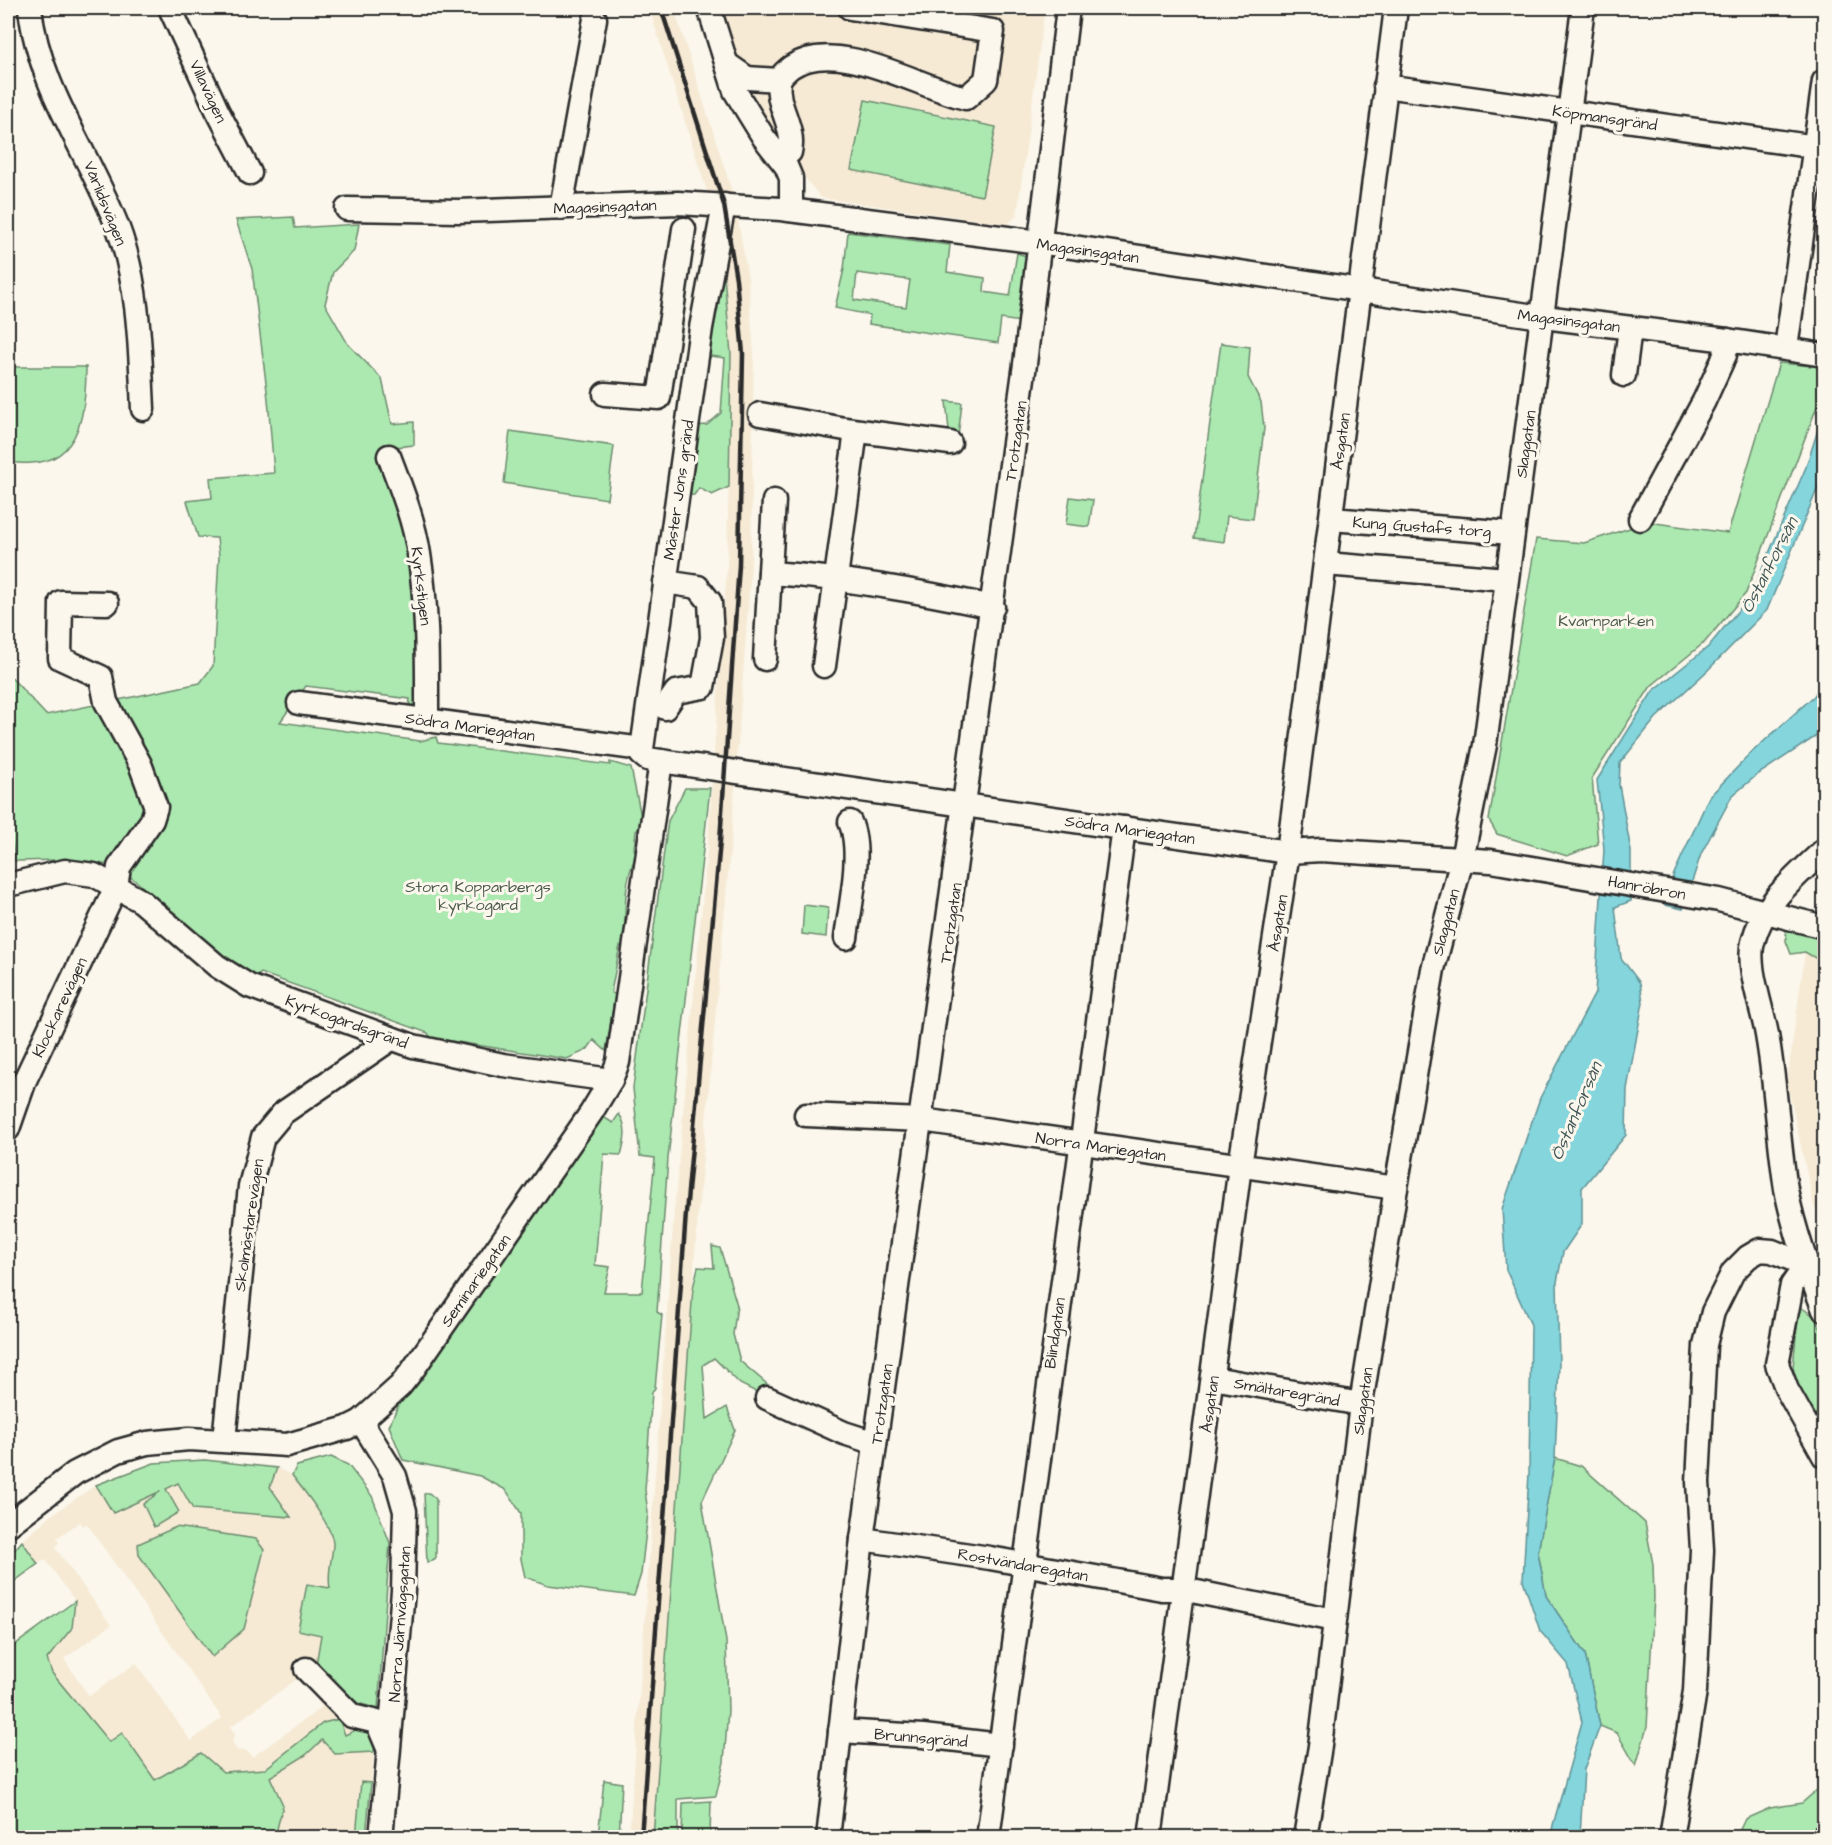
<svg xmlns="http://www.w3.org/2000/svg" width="1832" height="1845" viewBox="0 0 1832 1845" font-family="'Architects Daughter',sans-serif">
  <rect width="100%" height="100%" fill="#fbf7ec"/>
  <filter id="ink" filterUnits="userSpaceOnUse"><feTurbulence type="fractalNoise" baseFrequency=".0167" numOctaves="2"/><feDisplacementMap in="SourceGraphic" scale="12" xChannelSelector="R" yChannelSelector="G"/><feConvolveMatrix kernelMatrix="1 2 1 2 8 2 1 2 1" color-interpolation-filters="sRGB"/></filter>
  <g filter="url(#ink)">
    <!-- built -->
    <g fill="#f6ead5" fill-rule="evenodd">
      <path d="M649,8H674L735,201L748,278L754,353L751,566L731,841L698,1213L653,1837L629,1838L674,1212L708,840L727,565L731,354L724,281L712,207Z"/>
      <path d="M699,8H1045L1017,215L1008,224L821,198L768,131L753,97L735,106Z"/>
      <path d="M1805,952L1824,963V1216L1814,1207L1787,1082Z"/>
      <path d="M205,1460L277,1468L292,1475L317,1509L334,1542L329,1582L358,1703L378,1709L366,1837H275L279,1823L200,1753L155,1780L122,1733L109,1743L52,1673L47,1659L72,1628L75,1601L45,1559L38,1564L22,1541L50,1516L96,1485L154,1463ZM80,1522L83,1526L87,1524L222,1718L191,1741L136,1663L89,1696L64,1659L111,1625L55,1547L59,1543L57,1538ZM300,1677L322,1707L252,1757L247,1751L237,1750L232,1741L235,1734L230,1727Z"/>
    </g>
    <!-- green -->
    <g fill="#ace9b0" stroke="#6c8a6e" stroke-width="1.5" fill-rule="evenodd">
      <path d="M865,100L996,127L982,196L851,170Z"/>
      <path d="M293,217L295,228L359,224L354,251L333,272L325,304L348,344L382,379L392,424L414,422V445L395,447L436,704L409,707L410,699L306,686L280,722L420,741L436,737L438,743L610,765V762L631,768L643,826L636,831L634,849L637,854C623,880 625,915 625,945L620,946L611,992L615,995L606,1051L594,1040L587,1050L567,1059L431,1038L428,1033L261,973L255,978C235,964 213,952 194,937C164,914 144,877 107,865C81,857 42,861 15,861L8,818V674L46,715L200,683L213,666L219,556L217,538L198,537L187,501L212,498L210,478L274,473L268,399L252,269L236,220Z"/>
      <path d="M848,232L950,245L947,272L985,278L984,292L1010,296L1017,253L1029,257L1020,322L1001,319L998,343L869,324L870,315L835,308L844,269ZM857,273L910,280L906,307L854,300Z"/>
      <path d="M724,276L731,354L729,487L712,495L699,488L694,495L681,496L695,426L707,425L721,413L725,358L711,356L708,362L698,352L715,279Z"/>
      <path d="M1221,343L1250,347L1248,377L1261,402L1264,428L1253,519L1227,516L1224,542L1194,538Z"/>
      <path d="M1779,363L1824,367V388L1746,593L1705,642L1651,686L1592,778L1598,844L1567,856L1497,834L1489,820L1536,539L1584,543L1648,522L1728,533Z"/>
      <path d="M8,367H86C86,406 82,462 31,463C23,464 15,462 8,463Z"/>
      <path d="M946,401L962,403L958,437L949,430Z"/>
      <path d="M510,431L614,446L607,499L504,483Z"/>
      <path d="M1070,497L1093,500L1089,527L1066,524Z"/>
      <path d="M685,788H710L668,1158L657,1312L662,1315L655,1388L652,1392L645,1490L648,1513L641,1574L634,1596L548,1585L525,1577L521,1559V1513L506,1490L480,1476L403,1460L389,1426L402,1397L461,1321L600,1115L613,1123L619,1114C628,1126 625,1141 621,1155L604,1154L595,1265L610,1267L604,1292H642L655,1158L640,1156L633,1088L668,821Z"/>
      <path d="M804,905L828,908L826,937L802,934Z"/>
      <path d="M1786,928L1824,935V963L1805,952L1791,954L1786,941Z"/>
      <path d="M712,1246L720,1248L737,1305L733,1334L740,1361L767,1384L764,1396L740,1384L714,1358L703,1365L707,1419L727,1407L735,1430L702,1501L726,1641L728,1710L724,1762L716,1796L678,1799V1837L653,1838L693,1288L698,1267L714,1268Z"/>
      <path d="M1799,1306L1814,1316L1824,1335V1436L1799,1390L1793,1367Z"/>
      <path d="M331,1457L348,1465L372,1496L390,1543L378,1709L358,1703L316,1665L321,1635L298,1630L307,1584L330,1588C327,1573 332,1560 333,1545C334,1527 303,1490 292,1475L297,1466Z"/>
      <path d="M1555,1458L1581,1466L1645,1523L1653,1564L1654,1597L1647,1727L1636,1766L1617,1733L1600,1726L1585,1654L1546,1596L1538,1552Z"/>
      <path d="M205,1460L277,1468L270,1487L291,1517L193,1509L178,1483L166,1489L179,1512L154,1527L143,1504L161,1491L113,1513L96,1485L154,1463Z"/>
      <path d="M429,1493L436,1499V1558L427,1563L424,1494Z"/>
      <path d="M176,1527L256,1539L264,1550L244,1629L212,1657L139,1555L138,1544Z"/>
      <path d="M22,1541L38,1564L8,1586V1558Z"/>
      <path d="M75,1601L72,1628L47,1659L52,1673L109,1742L122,1733L155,1780L201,1753L223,1772L265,1769L323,1723L339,1719L345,1735L360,1728L377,1729L374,1752L335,1754L322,1740L306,1755L270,1777L283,1805L275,1837H8L10,1791L8,1789V1650Z"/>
      <path d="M604,1780L622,1783L619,1837H598Z"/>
      <path d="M361,1782L371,1783L366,1837H356Z"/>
      <path d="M1818,1789L1824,1790V1827L1816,1837L1736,1838L1745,1819L1770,1808L1802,1803Z"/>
      <path d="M711,1801L710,1837H682L683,1803Z"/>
    </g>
    <!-- water -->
    <g fill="#84d5dc" stroke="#609195" stroke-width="1.5">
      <path d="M1824,411V473L1767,610L1707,671L1656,718L1620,763L1619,785L1631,851V901L1615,907L1621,958L1640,983L1643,1002L1627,1089L1626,1135L1582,1188V1224L1563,1252L1557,1282L1559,1364L1555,1458L1538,1552L1546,1596L1585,1654L1600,1726L1584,1769L1580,1837H1551L1553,1825L1582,1722L1568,1664L1540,1631L1523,1580L1529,1473L1531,1325L1506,1270L1502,1209L1540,1098L1595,993L1604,849L1597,780L1653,691L1708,647L1751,595L1806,467Z"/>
      <path d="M1824,680V731L1757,775L1732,796L1701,854L1683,909L1665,905L1673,876L1709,797L1752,752L1814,696Z"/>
    </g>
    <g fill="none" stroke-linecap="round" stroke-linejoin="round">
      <defs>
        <g id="minor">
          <path d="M30,8C38,86 90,155 118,228C139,284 140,349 143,409"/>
          <path d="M170,8L217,110L250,173"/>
          <path d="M709,8L735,91L764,138L786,166L791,178V210"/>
          <path d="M727,64L747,78L779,80"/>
          <path d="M1385,86L1824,148"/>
          <path d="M790,152C796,127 775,106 779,81C781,75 786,71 791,67C837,36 918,87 966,98L986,80L993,31L850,8"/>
          <path d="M724,205L701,328L642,749L641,754L647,759L1288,852L1321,850L1491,861L1719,900L1824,927"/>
          <path d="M561,208L595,19"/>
          <path d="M347,209L459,211L678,203L781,209L1039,242L1528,315L1727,340L1824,355"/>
          <path d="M1786,348L1824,81"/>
          <path d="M1624,375L1630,328"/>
          <path d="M605,394L659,398L684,229"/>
          <path d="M760,414L845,429L950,443"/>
          <path d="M389,456C401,488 414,520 419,554C428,609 427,664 427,720"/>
          <path d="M1331,519L1512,533"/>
          <path d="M1640,519L1704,401L1725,355L1727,340"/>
          <path d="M1326,564L1506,579"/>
          <path d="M770,573C847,578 917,591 993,607"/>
          <path d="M665,582L698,587L710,602L712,638L703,687L676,692L665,708"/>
          <path d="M765,659L774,501"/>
          <path d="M824,666L856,431"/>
          <path d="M299,703L642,749"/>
          <path d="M1824,850C1796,877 1763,902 1753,942C1746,966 1763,1010 1767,1035C1776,1086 1778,1138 1786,1189C1794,1231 1809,1271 1824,1310"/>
          <path d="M8,885L65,871L94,875L141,901L217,966L249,986L413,1046L503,1065L611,1080"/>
          <path d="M846,938C850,906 863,851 850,822"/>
          <path d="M806,1115L922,1120L1396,1188"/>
          <path d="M8,1129L25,1080L116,887L119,867L152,820L156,807L140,764L106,702L101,677L60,658L61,602L107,603"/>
          <path d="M1213,1378L1361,1404"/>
          <path d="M767,1398L844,1433L875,1443"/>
          <path d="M361,1421L395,1476L405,1511L403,1591L381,1838"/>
          <path d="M224,1440L250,1186L263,1137L283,1113L391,1039"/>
          <path d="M8,1525L75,1473L118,1451L147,1443L189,1439L287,1445L347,1428L361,1421L400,1386L412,1371L591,1113L611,1080L618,1062L661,761"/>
          <path d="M862,1539L990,1558L1162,1589H1185"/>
          <path d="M1197,1592L1334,1620"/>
          <path d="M306,1669L352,1716L377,1722L388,1748"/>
          <path d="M840,1731L923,1736L1001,1745"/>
          <path d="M828,1838L862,1539L1025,364L1068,8"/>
          <path d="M988,1838L1124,828"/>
          <path d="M1150,1838L1240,1166L1288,852L1396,8"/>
          <path d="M1305,1838L1320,1746L1361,1404L1396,1188L1433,969L1462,859L1485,745L1583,8"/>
          <path d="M1671,1838L1695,1691L1702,1550L1698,1482L1705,1345L1713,1312L1733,1272L1748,1257L1760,1250L1772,1251L1806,1265L1792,1285L1777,1364L1787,1390L1824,1456"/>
          <path d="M1823,1838L1824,1836"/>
        </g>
      </defs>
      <!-- minor casing -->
      <use href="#minor" stroke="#2b2b2b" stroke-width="27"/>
      <!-- minor -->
      <use href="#minor" stroke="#fbf7ec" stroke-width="22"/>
      <!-- rail -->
      <path stroke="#2b2b2b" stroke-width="4.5" d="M641,1838L686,1213L720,841L739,565L743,354L736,279L724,205L661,8"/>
    </g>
  </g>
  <g text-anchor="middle" stroke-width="6" stroke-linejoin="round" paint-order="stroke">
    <!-- street labels -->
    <g font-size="16" fill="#2b2b2b" stroke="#fbf7ec">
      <text transform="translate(209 91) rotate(65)" y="6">Villavägen</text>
      <text transform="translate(1605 117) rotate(8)" y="6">Köpmansgränd</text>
      <text transform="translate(106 203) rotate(68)" y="6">Vårlidsvägen</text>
      <text transform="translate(605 206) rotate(-2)" y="6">Magasinsgatan</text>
      <text transform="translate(1088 250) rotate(8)" y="6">Magasinsgatan</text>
      <text transform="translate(1569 320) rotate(7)" y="6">Magasinsgatan</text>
      <text transform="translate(1015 441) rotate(-82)" y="6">Trotzgatan</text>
      <text transform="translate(1340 441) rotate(-82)" y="6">Åsgatan</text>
      <text transform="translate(1525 444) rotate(-82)" y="6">Slaggatan</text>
      <text transform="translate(678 490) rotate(-82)" y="6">Mäster Jons gränd</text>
      <text transform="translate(1422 526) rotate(4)" y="6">Kung Gustafs torg</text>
      <text transform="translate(422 586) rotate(83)" y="6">Kyrkstigen</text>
      <text transform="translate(470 726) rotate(8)" y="6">Södra Mariegatan</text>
      <text transform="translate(1130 829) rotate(8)" y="6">Södra Mariegatan</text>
      <text transform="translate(1647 887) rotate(10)" y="6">Hanröbron</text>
      <text transform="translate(1445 922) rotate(-75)" y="6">Slaggatan</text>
      <text transform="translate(950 923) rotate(-82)" y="6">Trotzgatan</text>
      <text transform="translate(1277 923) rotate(-81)" y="6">Åsgatan</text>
      <text transform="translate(59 1007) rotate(-65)" y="6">Klockarevägen</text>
      <text transform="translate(347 1021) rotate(20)" y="6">Kyrkogårdsgränd</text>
      <text transform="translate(1101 1146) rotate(8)" y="6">Norra Mariegatan</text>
      <text transform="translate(248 1225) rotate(-82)" y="6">Skolmästarevägen</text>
      <text transform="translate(475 1280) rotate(-55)" y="6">Seminariegatan</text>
      <text transform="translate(1054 1333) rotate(-82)" y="6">Blindgatan</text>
      <text transform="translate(1287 1391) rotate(10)" y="6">Smältaregränd</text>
      <text transform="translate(1362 1401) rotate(-82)" y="6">Slaggatan</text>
      <text transform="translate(881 1404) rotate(-82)" y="6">Trotzgatan</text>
      <text transform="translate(1209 1404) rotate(-82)" y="6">Åsgatan</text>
      <text transform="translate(1023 1564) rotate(10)" y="6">Rostvändaregatan</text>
      <text transform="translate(399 1624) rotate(-86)" y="6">Norra Järnvägsgatan</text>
      <text transform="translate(921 1737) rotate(5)" y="6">Brunnsgränd</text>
    </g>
    <!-- park labels -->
    <g font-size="16" fill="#4b5a4c" stroke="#fbf7ec">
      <text x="1606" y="626">Kvarnparken</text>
      <text x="478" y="892">Stora Kopparbergs<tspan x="478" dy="18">kyrkogård</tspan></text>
    </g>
    <!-- water labels -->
    <g font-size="18" font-style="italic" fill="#415657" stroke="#fbf7ec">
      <text transform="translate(1769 565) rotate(-63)" y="6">Östanforsån</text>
      <text transform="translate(1576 1111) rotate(-67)" y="6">Östanforsån</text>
    </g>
  </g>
  <!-- margin -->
  <rect width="1832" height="1845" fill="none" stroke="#fbf7ec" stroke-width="30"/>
  <rect x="15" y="15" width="1802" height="1815" fill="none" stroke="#2b2b2b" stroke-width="2" filter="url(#ink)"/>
</svg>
